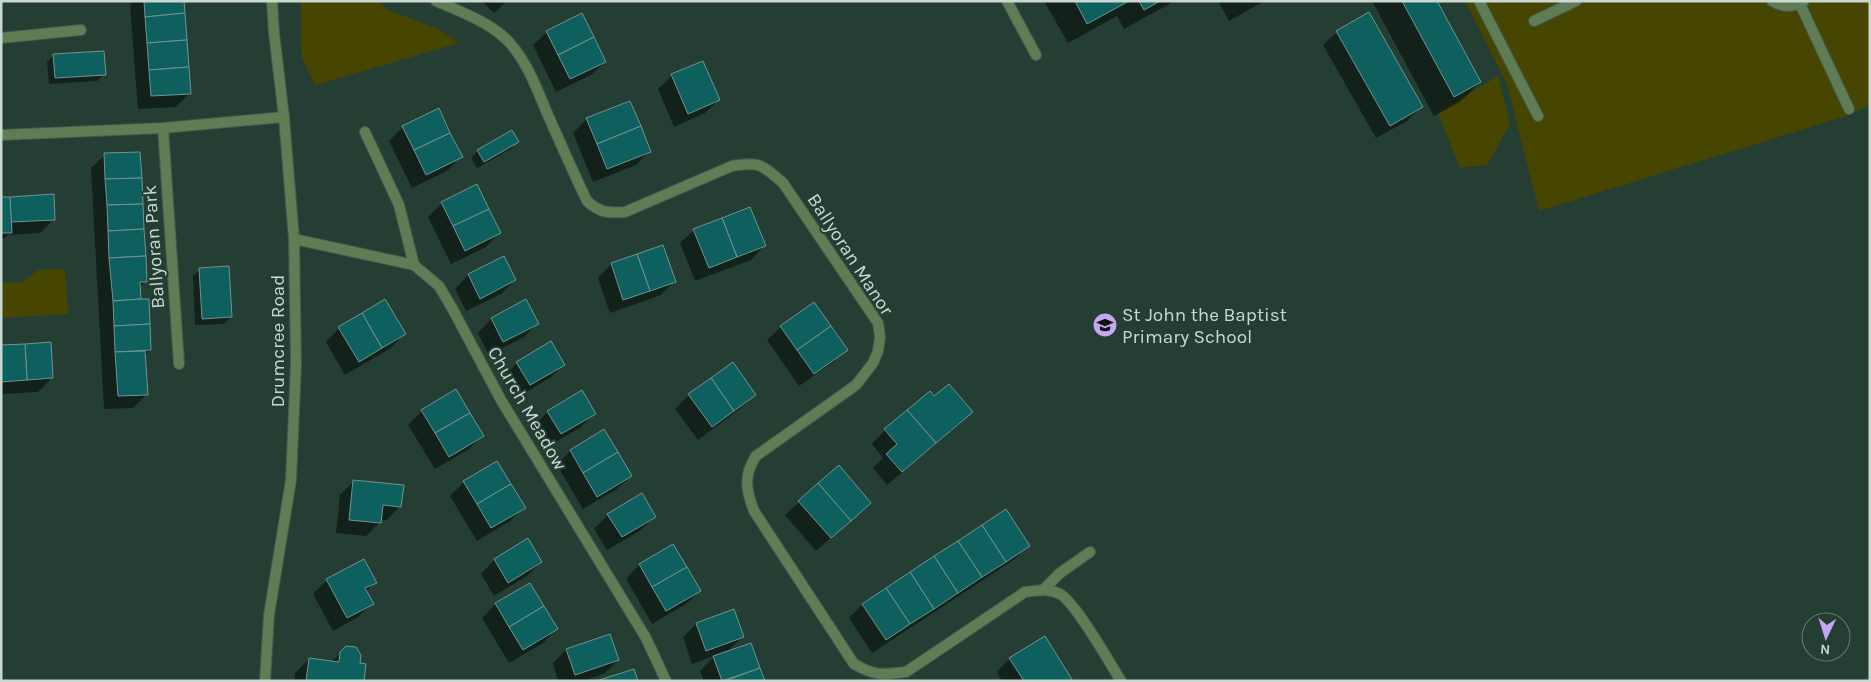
<svg xmlns="http://www.w3.org/2000/svg" width="1871" height="682" viewBox="0 0 1871 682" font-family="Karla,sans-serif">
  <rect width="100%" height="100%" fill="#253e33"/>
  <!-- green -->
  <g fill="#474600">
    <path d="M301,1H378L386,9L440,30L459,43L315,85L302,58Z"/>
    <path d="M1465,1H1870V105L1846,116L1539,211L1507,84Z"/>
    <path d="M1498,76L1510,124L1487,165L1460,168L1438,113Z"/>
    <path d="M65,269L68,314L1,318V283L21,282L39,270Z"/>
  </g>
  <!-- shadow -->
  <g fill="#0007">
    <path d="M133,1H183L190,93L176,107L138,109L130,5Z"/>
    <path d="M482,1H507L494,13Z"/>
    <path d="M1044,1H1175L1124,29L1117,16L1068,43Z"/>
    <path d="M1218,1H1264L1229,21Z"/>
    <path d="M1372,1H1436L1480,82L1460,102L1434,116Z"/>
    <path d="M547,32L605,62L591,75L556,92L533,45Z"/>
    <path d="M1337,32L1421,107L1407,121L1376,138L1323,45Z"/>
    <path d="M54,55L104,74L97,81L49,84L47,62Z"/>
    <path d="M672,76L719,100L705,113L674,127L658,89Z"/>
    <path d="M587,119L649,152L636,165L593,182L573,133Z"/>
    <path d="M403,127L461,157L447,171L412,188L389,141Z"/>
    <path d="M517,142L511,149L477,168L471,158L478,151Z"/>
    <path d="M105,155L146,281L139,288L150,350L144,356L147,394L133,408L104,409L91,168Z"/>
    <path d="M1,199L54,219L40,233L8,235L1,241Z"/>
    <path d="M442,203L499,233L486,247L451,264L428,217Z"/>
    <path d="M694,230L764,246L751,260L695,281L680,243Z"/>
    <path d="M662,246L675,281L661,295L610,313L598,278L611,264Z"/>
    <path d="M503,257L515,280L501,294L466,311L455,289L468,275Z"/>
    <path d="M200,270L230,317L224,324L195,325L193,276Z"/>
    <path d="M526,301L537,324L524,337L489,355L478,333L491,319Z"/>
    <path d="M781,327L846,350L832,363L799,386L767,340Z"/>
    <path d="M339,328L404,334L391,348L345,375L326,342Z"/>
    <path d="M1,347L52,378L38,392L1,394Z"/>
    <path d="M517,363L563,365L550,378L516,398L503,377Z"/>
    <path d="M689,395H755L741,408L698,440L675,409Z"/>
    <path d="M934,397L971,412L957,426L887,485L873,468L883,458L872,444L885,430Z"/>
    <path d="M422,411L482,436L469,449L435,469L408,425Z"/>
    <path d="M548,412L595,413L581,427L547,447L534,425Z"/>
    <path d="M604,431L631,476L617,489L583,509L557,465L570,451Z"/>
    <path d="M354,481L400,506L387,520H380V522L366,536L336,533L340,495Z"/>
    <path d="M464,482L524,507L510,521L477,541L450,496Z"/>
    <path d="M799,502L870,503L816,551L785,515Z"/>
    <path d="M608,515L654,517L641,530L607,550L594,529Z"/>
    <path d="M528,540L541,562L527,576L494,596L481,574L494,560Z"/>
    <path d="M673,545L700,591L686,604L652,624L626,579L639,565Z"/>
    <path d="M1028,546L1015,559L872,653L849,618L863,604Z"/>
    <path d="M327,580L375,582L366,592L372,604L358,617L333,631L313,594Z"/>
    <path d="M496,604L556,629L543,643L509,663L482,618Z"/>
    <path d="M696,624L742,637L726,653L751,645L763,681H704L700,671L716,655L692,664L683,637Z"/>
    <path d="M566,650L618,660L604,674L583,681H558L553,663Z"/>
    <path d="M341,653L358,664L362,681H294L295,673L309,659L331,662Z"/>
    <path d="M1010,658L1071,681H1002L997,672Z"/>
  </g>
  <!-- building -->
  <g fill="#0e605e" stroke="#729391">
    <path d="M144,1H184L185,13L145,17Z"/>
    <path d="M1075,1H1129L1087,24Z"/>
    <path d="M1139,1H1160L1144,10Z"/>
    <path d="M1402,1H1437L1481,82L1454,97Z"/>
    <path d="M1369,12L1423,107L1390,126L1336,31Z"/>
    <path d="M185,13L187,40L147,43L145,17Z"/>
    <path d="M582,13L594,37L558,55L546,31Z"/>
    <path d="M594,37L606,62L570,79L558,55Z"/>
    <path d="M187,40L189,67L149,70L147,43Z"/>
    <path d="M104,51L106,75L55,78L53,54Z"/>
    <path d="M703,61L720,100L688,114L671,74Z"/>
    <path d="M189,67L191,94L151,96L149,70Z"/>
    <path d="M630,101L641,126L597,144L586,118Z"/>
    <path d="M439,108L450,133L414,150L402,126Z"/>
    <path d="M641,126L651,152L607,169L597,144Z"/>
    <path d="M512,130L519,142L484,162L477,150Z"/>
    <path d="M450,133L463,157L426,175L414,150Z"/>
    <path d="M140,152L142,178L105,179L104,153Z"/>
    <path d="M142,178L143,204L107,205L105,179Z"/>
    <path d="M477,184L489,209L453,226L441,202Z"/>
    <path d="M54,194L55,220L11,222L10,197Z"/>
    <path d="M1,197H10L12,233H1Z"/>
    <path d="M143,204L144,229L108,231L107,205Z"/>
    <path d="M750,207L766,246L737,257L722,218Z"/>
    <path d="M489,209L501,233L465,251L453,226Z"/>
    <path d="M722,218L737,257L709,268L693,229Z"/>
    <path d="M144,229L146,256L109,258L108,231Z"/>
    <path d="M663,245L676,282L650,291L637,254Z"/>
    <path d="M637,254L650,291L623,300L611,263Z"/>
    <path d="M146,256L147,282H140L141,299L113,301L109,258Z"/>
    <path d="M504,256L516,280L480,299L468,274Z"/>
    <path d="M229,266L232,317L202,319L199,268Z"/>
    <path d="M141,299H149L150,324L114,326L113,301Z"/>
    <path d="M385,299L406,334L382,348L362,313Z"/>
    <path d="M526,299L539,324L503,342L491,318Z"/>
    <path d="M814,302L831,326L797,350L780,326Z"/>
    <path d="M362,313L382,348L359,362L338,327Z"/>
    <path d="M150,324L151,350L115,352L114,326Z"/>
    <path d="M831,326L848,350L814,374L797,350Z"/>
    <path d="M551,341L565,365L530,385L516,362Z"/>
    <path d="M51,342L53,378L27,380L25,344Z"/>
    <path d="M25,344L27,380L1,382V345Z"/>
    <path d="M145,351L148,395L118,396L115,352Z"/>
    <path d="M733,362L756,395L734,411L711,378Z"/>
    <path d="M711,378L734,411L712,427L688,394Z"/>
    <path d="M949,384L973,412L936,443L907,410L930,391L934,396Z"/>
    <path d="M456,389L470,413L435,433L421,410Z"/>
    <path d="M582,390L596,414L561,434L547,411Z"/>
    <path d="M907,410L936,443L902,472L886,454L897,444L884,429Z"/>
    <path d="M470,413L484,436L449,457L435,433Z"/>
    <path d="M604,429L618,452L583,473L570,450Z"/>
    <path d="M618,452L632,476L597,497L583,473Z"/>
    <path d="M497,461L511,484L477,504L463,481Z"/>
    <path d="M839,465L871,503L851,521L818,483Z"/>
    <path d="M353,480L404,485L401,507L383,505L381,523L349,520Z"/>
    <path d="M818,483L851,521L831,538L798,501Z"/>
    <path d="M511,484L526,508L491,528L477,504Z"/>
    <path d="M642,493L656,517L622,537L607,514Z"/>
    <path d="M1006,509L1030,546L1006,562L982,525Z"/>
    <path d="M982,525L1006,562L982,577L958,541Z"/>
    <path d="M528,538L542,562L508,583L494,559Z"/>
    <path d="M958,541L982,577L958,593L934,556Z"/>
    <path d="M673,544L687,567L652,587L639,564Z"/>
    <path d="M934,556L958,593L934,609L910,572Z"/>
    <path d="M364,559L377,583L365,588L374,604L347,618L326,579Z"/>
    <path d="M687,567L701,591L666,611L652,587Z"/>
    <path d="M910,572L934,609L910,624L886,588Z"/>
    <path d="M530,583L544,606L509,627L495,603Z"/>
    <path d="M886,588L910,624L886,640L862,604Z"/>
    <path d="M544,606L558,629L523,650L509,627Z"/>
    <path d="M734,609L744,637L706,651L696,623Z"/>
    <path d="M610,634L619,660L575,675L566,649Z"/>
    <path d="M1045,636L1073,681H1024L1009,658Z"/>
    <path d="M751,643L760,668L722,681L713,656Z"/>
    <path d="M346,646L356,647L361,655L360,663L366,664L364,681H306L309,658L339,662L340,652Z"/>
    <path d="M760,668L765,681H725Z"/>
    <path d="M634,669L638,681H596Z"/>
  </g>
  <g fill="none" stroke-linecap="round" stroke-linejoin="round">
    <defs>
      <g id="service">
        <path d="M1007,1L1036,55"/>
        <path d="M1479,1L1538,116"/>
        <path d="M1772,1C1782,7 1794,8 1804,1"/>
        <path d="M1800,4L1849,109"/>
        <path d="M1534,21L1576,1"/>
        <path d="M1,38L81,30"/>
      </g>
      <g id="minor">
        <path d="M436,1C461,12 490,22 509,42C527,62 537,89 547,113C560,142 573,172 587,201C600,213 607,213 625,212L732,166C760,161 762,165 783,183L878,323L880,337L878,351L873,363L856,385L756,456C743,476 746,490 754,511L854,664C875,676 882,675 906,672L1025,592C1036,591 1050,588 1060,594C1075,602 1110,663 1121,681"/>
        <path d="M163,128L179,364"/>
        <path d="M365,132L399,205L414,265"/>
        <path d="M1,135L163,128L284,117"/>
        <path d="M294,239L414,265L439,286L452,308L501,400L646,638L666,681"/>
        <path d="M1043,590L1060,573L1090,552"/>
      </g>
      <path id="tertiary" d="M265,681L269,615L291,480L296,364L294,239L284,117L274,33L272,1"/>
    </defs>
    <!-- service casing -->
    <use href="#service" stroke="#435a4f" stroke-width="12"/>
    <!-- minor casing -->
    <use href="#minor" stroke="#435a4f" stroke-width="12"/>
    <!-- tertiary casing -->
    <use href="#tertiary" stroke="#435a4f" stroke-width="12"/>
    <!-- service -->
    <use href="#service" stroke="#5f7c54" stroke-width="10"/>
    <!-- minor -->
    <use href="#minor" stroke="#5f7c54" stroke-width="10"/>
    <!-- tertiary -->
    <use href="#tertiary" stroke="#5f7c54" stroke-width="10"/>
  </g>
  <!-- icons -->
  <defs>
    <symbol id="school-disc" viewBox="-11 -11 22 22"><circle r="9.5" fill="#c5a6f0" stroke="#253e33"/><path d="M0-5L7-2L0 1L-7-2ZM-4 1L0 2.5L4 1V4Q0 6-4 4Z" fill="#111"/></symbol>
  </defs>
  <g fill-rule="evenodd">
    <use href="#school-disc" x="1091" y="311" width="28" height="28"/>
  </g>
  <g text-anchor="middle" stroke-width="4" stroke-linejoin="round" paint-order="stroke">
    <!-- street labels -->
    <g font-size="19" fill="#cad8d1" stroke="#253e33">
      <text transform="translate(153 247) rotate(-94)" y="7">Ballyoran Park</text>
      <text transform="translate(851 254) rotate(57)" y="7">Ballyoran Manor</text>
      <text transform="translate(277 341) rotate(-90)" y="7">Drumcree Road</text>
      <text transform="translate(528 408) rotate(60)" y="7">Church Meadow</text>
    </g>
    <!-- poi labels -->
    <g font-size="19" fill="#cad8d1" stroke="#253e33" text-anchor="start">
      <text x="1122" y="321">St John the Baptist<tspan x="1122" dy="22">Primary School</tspan></text>
    </g>
  </g>
  <!-- border -->
  <rect width="1871" height="682" fill="none" stroke="#cad8d1" stroke-width="5"/>
  <!-- north arrow -->
  <g transform="translate(1826 637) rotate(184)"><circle r="24" fill="#253e33" stroke="#677c72"/>
  <path d="M0-4L9 19L0 12L-9 19Z" fill="#c5a6f0"/>
  <text y="-8" font-size="14" font-weight="bold" text-anchor="middle" fill="#cad8d1">N</text>
  </g>
</svg>
